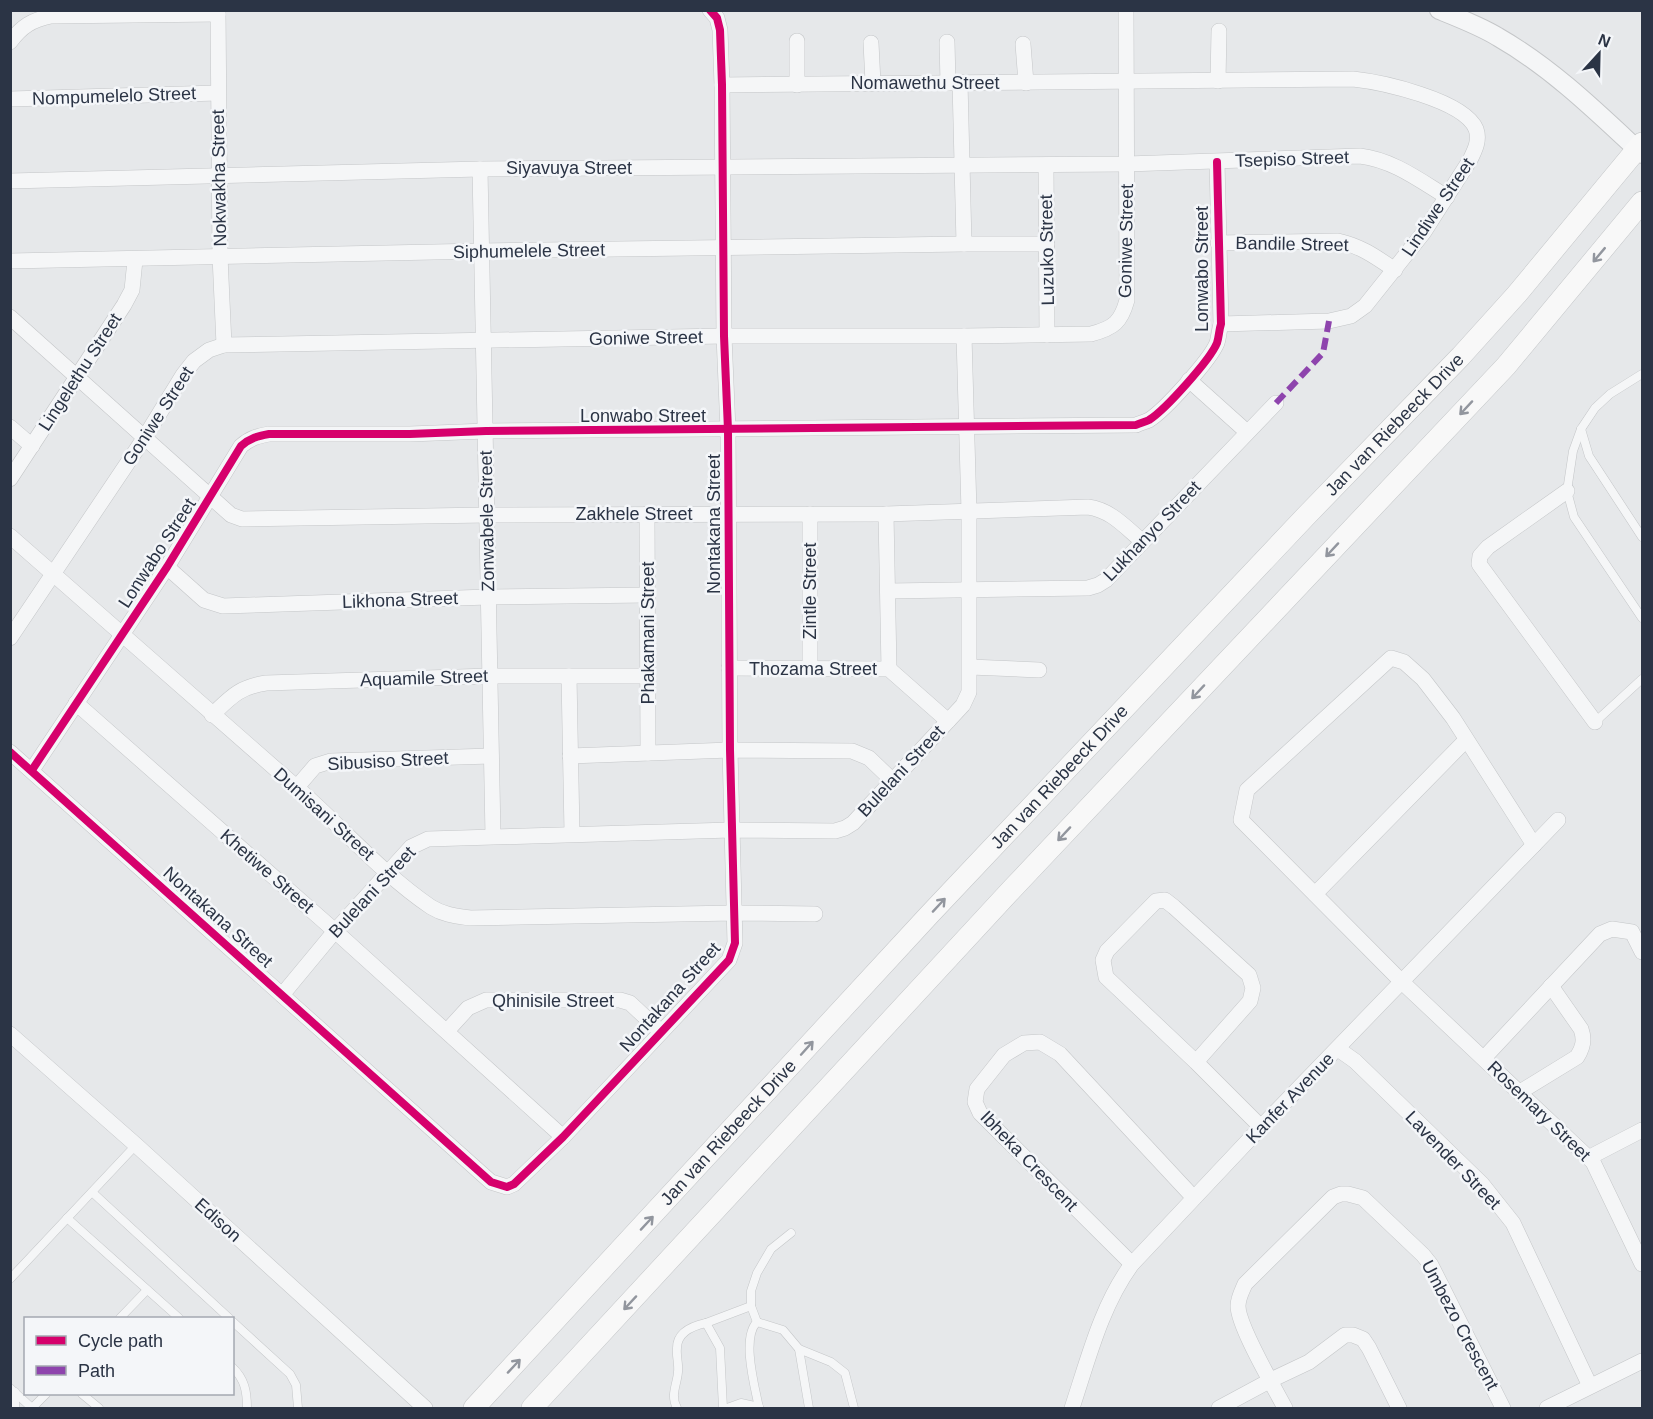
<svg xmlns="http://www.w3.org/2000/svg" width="1653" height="1419" viewBox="0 0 1653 1419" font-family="Arial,sans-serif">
  <rect width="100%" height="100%" fill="#e6e8ea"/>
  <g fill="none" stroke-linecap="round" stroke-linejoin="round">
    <defs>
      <g id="service">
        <path d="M1642,374L1610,394L1595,408L1581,429L1573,451L1567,491L1574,517L1642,618"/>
        <path d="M1581,429L1589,456L1642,537"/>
        <path d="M1595,722L1642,679"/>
        <path d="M92,1192L229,1318"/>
        <path d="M67,1218L179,1318"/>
        <path d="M10,1279L136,1145"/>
        <path d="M120,1318L147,1290"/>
        <path d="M232,1321L290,1374L296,1385L298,1408"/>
        <path d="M757,1322L751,1306V1291L757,1273L771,1249L791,1233"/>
        <path d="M706,1323L751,1306"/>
        <path d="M232,1367C245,1379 247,1392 247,1408"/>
        <path d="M10,1388L32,1408"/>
        <path d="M15,1392V1408"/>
        <path d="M82,1394L99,1408"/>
        <path d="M32,1408L46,1394"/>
        <path d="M677,1408C670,1395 677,1385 678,1372C679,1364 676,1356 677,1348C677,1332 692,1326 706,1323L720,1348L723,1408"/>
        <path d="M727,1408L741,1403L759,1407"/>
        <path d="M759,1408C755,1387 741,1338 757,1322L783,1330L799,1349"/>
        <path d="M809,1408L799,1349L831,1362L845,1373L854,1408"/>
      </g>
      <g id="minor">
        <path d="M218,10L220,256L224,345"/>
        <path d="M797,41V85"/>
        <path d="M10,42C22,26 32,20 51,16L218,14"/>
        <path d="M947,42L948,83"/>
        <path d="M871,43L873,83"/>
        <path d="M1023,44L1026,83"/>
        <path d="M1218,81L1219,31"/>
        <path d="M960,82L964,244"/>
        <path d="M722,85L1353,79C1381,82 1464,100 1476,129C1480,140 1475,150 1470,160L1424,232L1365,306L1351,316L1329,321L1221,324"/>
        <path d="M10,99L218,93"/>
        <path d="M1046,165L1047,335"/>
        <path d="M480,169L493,836"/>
        <path d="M10,181L480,169L1127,164L1360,156C1393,160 1419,180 1447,197"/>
        <path d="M1218,243L1338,241C1361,246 1376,257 1395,270"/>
        <path d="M10,261L482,251L964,244H1047"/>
        <path d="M10,317L231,515L242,519L487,515L886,514L1088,507C1111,510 1125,527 1142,541"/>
        <path d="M1189,380L1247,432"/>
        <path d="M10,427L32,446"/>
        <path d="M10,479L124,305L132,290L135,260"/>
        <path d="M1567,491L1488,547L1480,556L1479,564L1595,722"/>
        <path d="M647,514L648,753"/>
        <path d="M810,514V668"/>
        <path d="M886,514L889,669"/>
        <path d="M10,536C105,619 200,703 295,786C340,825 381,873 431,907C444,915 456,916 470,918L734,913L815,914"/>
        <path d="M167,567L204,600L223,606L488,597L648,595"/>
        <path d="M889,591L1088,588L1098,585L1106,580L1276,403"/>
        <path d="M10,638L145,437L183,375L194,361L209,350L224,345L724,336H964L1091,334C1114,328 1121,322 1127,300L1126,10"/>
        <path d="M970,667L1039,670"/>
        <path d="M729,668L889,669L948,721"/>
        <path d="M569,676L572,833"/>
        <path d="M76,703L335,931L563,1137"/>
        <path d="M212,715C231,697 239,687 266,683L490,676H647"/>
        <path d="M10,752L491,1182L507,1187L514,1184L563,1137L729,960L735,943L730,750L728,430L724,336L722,85L720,30L717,18L710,10"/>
        <path d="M570,756L730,750L852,751L869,758L892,780"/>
        <path d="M32,770L167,567L241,446C250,438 258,436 269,434H410L486,431L1136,425C1140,423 1145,422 1149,420C1165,410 1210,360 1217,343C1219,337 1219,330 1221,324L1217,162"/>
        <path d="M297,787L315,766L331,761L491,756"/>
        <path d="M1534,845L1453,718L1423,679L1404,662L1391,658L1247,790L1241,820L1402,982L1593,1162L1642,1264"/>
        <path d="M1315,894L1466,740"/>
        <path d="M282,995L335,931L411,847L428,839L731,830L835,831L845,828L853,823L963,705L969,692V511L964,336"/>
        <path d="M447,1031L468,1008L486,1000H620L630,1003L660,1031"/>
        <path d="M10,1034L136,1145L425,1408"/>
        <path d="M1338,1049L1355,1061L1482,1184L1513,1223L1590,1386"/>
        <path d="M1484,1058L1600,934L1612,929L1632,932L1642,952"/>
        <path d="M1196,1062L1250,1001L1253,988L1249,975L1174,907L1165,900L1156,901L1107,951L1103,960L1106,977L1196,1062L1261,1127"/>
        <path d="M1520,1092L1577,1057C1583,1048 1585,1040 1581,1029L1551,986"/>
        <path d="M1590,1157L1642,1130"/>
        <path d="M1132,1264L980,1113L975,1102L977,1089L1004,1055L1024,1043L1040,1042L1060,1054L1194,1198"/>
        <path d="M1072,1408C1088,1360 1101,1306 1132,1264L1261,1127L1558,820"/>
        <path d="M1219,1408L1271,1380L1309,1362L1345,1335H1353L1363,1339L1369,1348L1399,1408"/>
        <path d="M1285,1408C1274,1387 1238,1326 1238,1306C1238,1298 1242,1291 1245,1284L1333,1197L1341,1194H1348L1363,1198L1423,1255L1431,1265L1503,1408"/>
        <path d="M1547,1408L1642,1361"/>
      </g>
      <path id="tertiary" d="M1439,10C1459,18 1480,26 1498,37C1552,68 1597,112 1642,154"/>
      <g id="secondary">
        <path id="s1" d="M474,1408L929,915L1306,516L1461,356L1517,294L1642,143"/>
        <path d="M532,1408L1013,888L1506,366L1642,202"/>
      </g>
    </defs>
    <!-- service casing -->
    <use href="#service" stroke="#c4c6c8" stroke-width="9"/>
    <!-- minor casing -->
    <use href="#minor" stroke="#c4c6c8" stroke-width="16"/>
    <!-- tertiary casing -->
    <use href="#tertiary" stroke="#c4c6c8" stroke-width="20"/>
    <!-- secondary casing -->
    <use href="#secondary" stroke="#c4c6c8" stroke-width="22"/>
    <!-- service -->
    <use href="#service" stroke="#f5f6f7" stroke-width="8"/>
    <!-- minor -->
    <use href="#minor" stroke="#f5f6f7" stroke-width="15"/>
    <!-- tertiary -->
    <use href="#tertiary" stroke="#f5f6f7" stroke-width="18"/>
    <!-- secondary -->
    <use href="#secondary" stroke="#f8f8f8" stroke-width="21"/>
    <!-- quiet -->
    <path stroke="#8e44ad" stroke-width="6" stroke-dasharray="12 6" stroke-linecap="butt" d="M1276,403L1323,353L1329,321"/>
    <defs>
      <g id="cycleway">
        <path d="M10,752L491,1182L507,1187L514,1184L563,1137L729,960L735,943L730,750L728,430L724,336L722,85L720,30L717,18L710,10"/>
        <path d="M32,770L167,567L241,446C250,438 258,436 269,434H410L486,431L1136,425C1140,423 1145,422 1149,420C1165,410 1210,360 1217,343C1219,337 1219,330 1221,324L1217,162"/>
      </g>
    </defs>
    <!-- cycleway casing -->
    <use href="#cycleway" stroke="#f4f6f9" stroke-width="11"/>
    <!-- cycleway -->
    <use href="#cycleway" stroke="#d6006c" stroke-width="8"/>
  </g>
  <!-- one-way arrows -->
  <defs><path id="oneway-shaft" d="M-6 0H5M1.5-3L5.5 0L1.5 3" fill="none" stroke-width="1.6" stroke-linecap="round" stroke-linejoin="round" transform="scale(1.5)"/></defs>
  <g stroke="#92969e">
    <use href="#oneway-shaft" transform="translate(1599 255) rotate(130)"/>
    <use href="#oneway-shaft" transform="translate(1466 408) rotate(133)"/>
    <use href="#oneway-shaft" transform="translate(1332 550) rotate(133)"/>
    <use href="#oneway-shaft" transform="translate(1198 692) rotate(133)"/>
    <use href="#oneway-shaft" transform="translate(1064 834) rotate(133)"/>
    <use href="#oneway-shaft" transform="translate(939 905) rotate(-47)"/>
    <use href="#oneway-shaft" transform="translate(807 1048) rotate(-48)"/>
    <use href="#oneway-shaft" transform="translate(647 1223) rotate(-47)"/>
    <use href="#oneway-shaft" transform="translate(630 1303) rotate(133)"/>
    <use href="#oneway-shaft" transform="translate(514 1366) rotate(-47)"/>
  </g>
  <g text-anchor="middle" stroke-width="5" stroke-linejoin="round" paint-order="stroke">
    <!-- street labels -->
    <g font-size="18" fill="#2b3445" stroke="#f4f6f9">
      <text x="925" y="89">Nomawethu Street</text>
      <text transform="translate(114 96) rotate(-2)" y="6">Nompumelelo Street</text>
      <text transform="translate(1292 159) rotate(-2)" y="6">Tsepiso Street</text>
      <text x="569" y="174">Siyavuya Street</text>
      <text transform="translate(219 178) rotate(-91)" y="6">Nokwakha Street</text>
      <text transform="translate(1438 207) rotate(-56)" y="6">Lindiwe Street</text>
      <text transform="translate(1126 241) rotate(-89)" y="6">Goniwe Street</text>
      <text transform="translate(1292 244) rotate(1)" y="6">Bandile Street</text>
      <text transform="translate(1047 250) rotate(-91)" y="6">Luzuko Street</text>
      <text transform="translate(529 251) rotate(-1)" y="6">Siphumelele Street</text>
      <text transform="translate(1202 269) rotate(-90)" y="6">Lonwabo Street</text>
      <text transform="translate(646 338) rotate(-1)" y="6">Goniwe Street</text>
      <text transform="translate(80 372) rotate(-57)" y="6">Lingelethu Street</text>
      <text transform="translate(158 416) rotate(-57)" y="6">Goniwe Street</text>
      <text x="643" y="422">Lonwabo Street</text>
      <text dy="6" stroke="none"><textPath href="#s1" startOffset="1347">Jan van Riebeeck Drive</textPath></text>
      <text x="634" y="520">Zakhele Street</text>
      <text transform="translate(487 521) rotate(-91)" y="6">Zonwabele Street</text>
      <text transform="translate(714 524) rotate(-90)" y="6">Nontakana Street</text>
      <text transform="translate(1152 531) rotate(-46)" y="6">Lukhanyo Street</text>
      <text transform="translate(157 553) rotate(-57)" y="6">Lonwabo Street</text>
      <text transform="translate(810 591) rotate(-90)" y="6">Zintle Street</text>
      <text transform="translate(400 600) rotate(-2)" y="6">Likhona Street</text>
      <text transform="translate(648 633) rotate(-90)" y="6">Phakamani Street</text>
      <text x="813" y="675">Thozama Street</text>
      <text transform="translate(424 678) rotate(-2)" y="6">Aquamile Street</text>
      <text transform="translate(388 761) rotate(-3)" y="6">Sibusiso Street</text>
      <text transform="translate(901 771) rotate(-47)" y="6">Bulelani Street</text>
      <text dy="6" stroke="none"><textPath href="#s1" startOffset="861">Jan van Riebeeck Drive</textPath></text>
      <text transform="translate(324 814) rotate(42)" y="6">Dumisani Street</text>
      <text transform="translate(267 871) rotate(41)" y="6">Khetiwe Street</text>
      <text transform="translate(372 892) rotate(-47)" y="6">Bulelani Street</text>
      <text transform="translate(218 917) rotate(42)" y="6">Nontakana Street</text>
      <text transform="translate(670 997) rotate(-48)" y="6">Nontakana Street</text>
      <text x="553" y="1007">Qhinisile Street</text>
      <text transform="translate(1290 1098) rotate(-46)" y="6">Kanfer Avenue</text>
      <text transform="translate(1539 1111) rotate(44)" y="6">Rosemary Street</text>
      <text dy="6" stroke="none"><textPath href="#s1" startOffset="375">Jan van Riebeeck Drive</textPath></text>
      <text transform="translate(1453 1160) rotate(46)" y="6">Lavender Street</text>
      <text transform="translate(1029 1161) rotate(46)" y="6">Ibheka Crescent</text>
      <text transform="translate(218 1220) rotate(42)" y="6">Edison</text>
      <text transform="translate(1460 1325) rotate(62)" y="6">Umbezo Crescent</text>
    </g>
  </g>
  <!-- border -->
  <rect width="1653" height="1419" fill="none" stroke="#2b3445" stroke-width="24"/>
  <!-- legend -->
  <rect x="24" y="1317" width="210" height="78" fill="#f4f6f9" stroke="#a4a8b1" stroke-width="1.5"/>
  <rect x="36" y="1336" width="30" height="9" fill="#d6006c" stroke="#a4a8b1" stroke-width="1.5"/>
  <text x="78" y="1347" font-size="18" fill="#2b3445">Cycle path</text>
  <rect x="36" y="1366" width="30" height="9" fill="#8e44ad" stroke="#a4a8b1" stroke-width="1.5"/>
  <text x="78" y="1377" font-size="18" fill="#2b3445">Path</text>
  <!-- north arrow -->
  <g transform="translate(1599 54) rotate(22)" stroke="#f4f6f9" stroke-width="4.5" paint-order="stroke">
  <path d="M0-4.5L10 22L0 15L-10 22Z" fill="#2b3445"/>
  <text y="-9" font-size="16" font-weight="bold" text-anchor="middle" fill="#2b3445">N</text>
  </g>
</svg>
